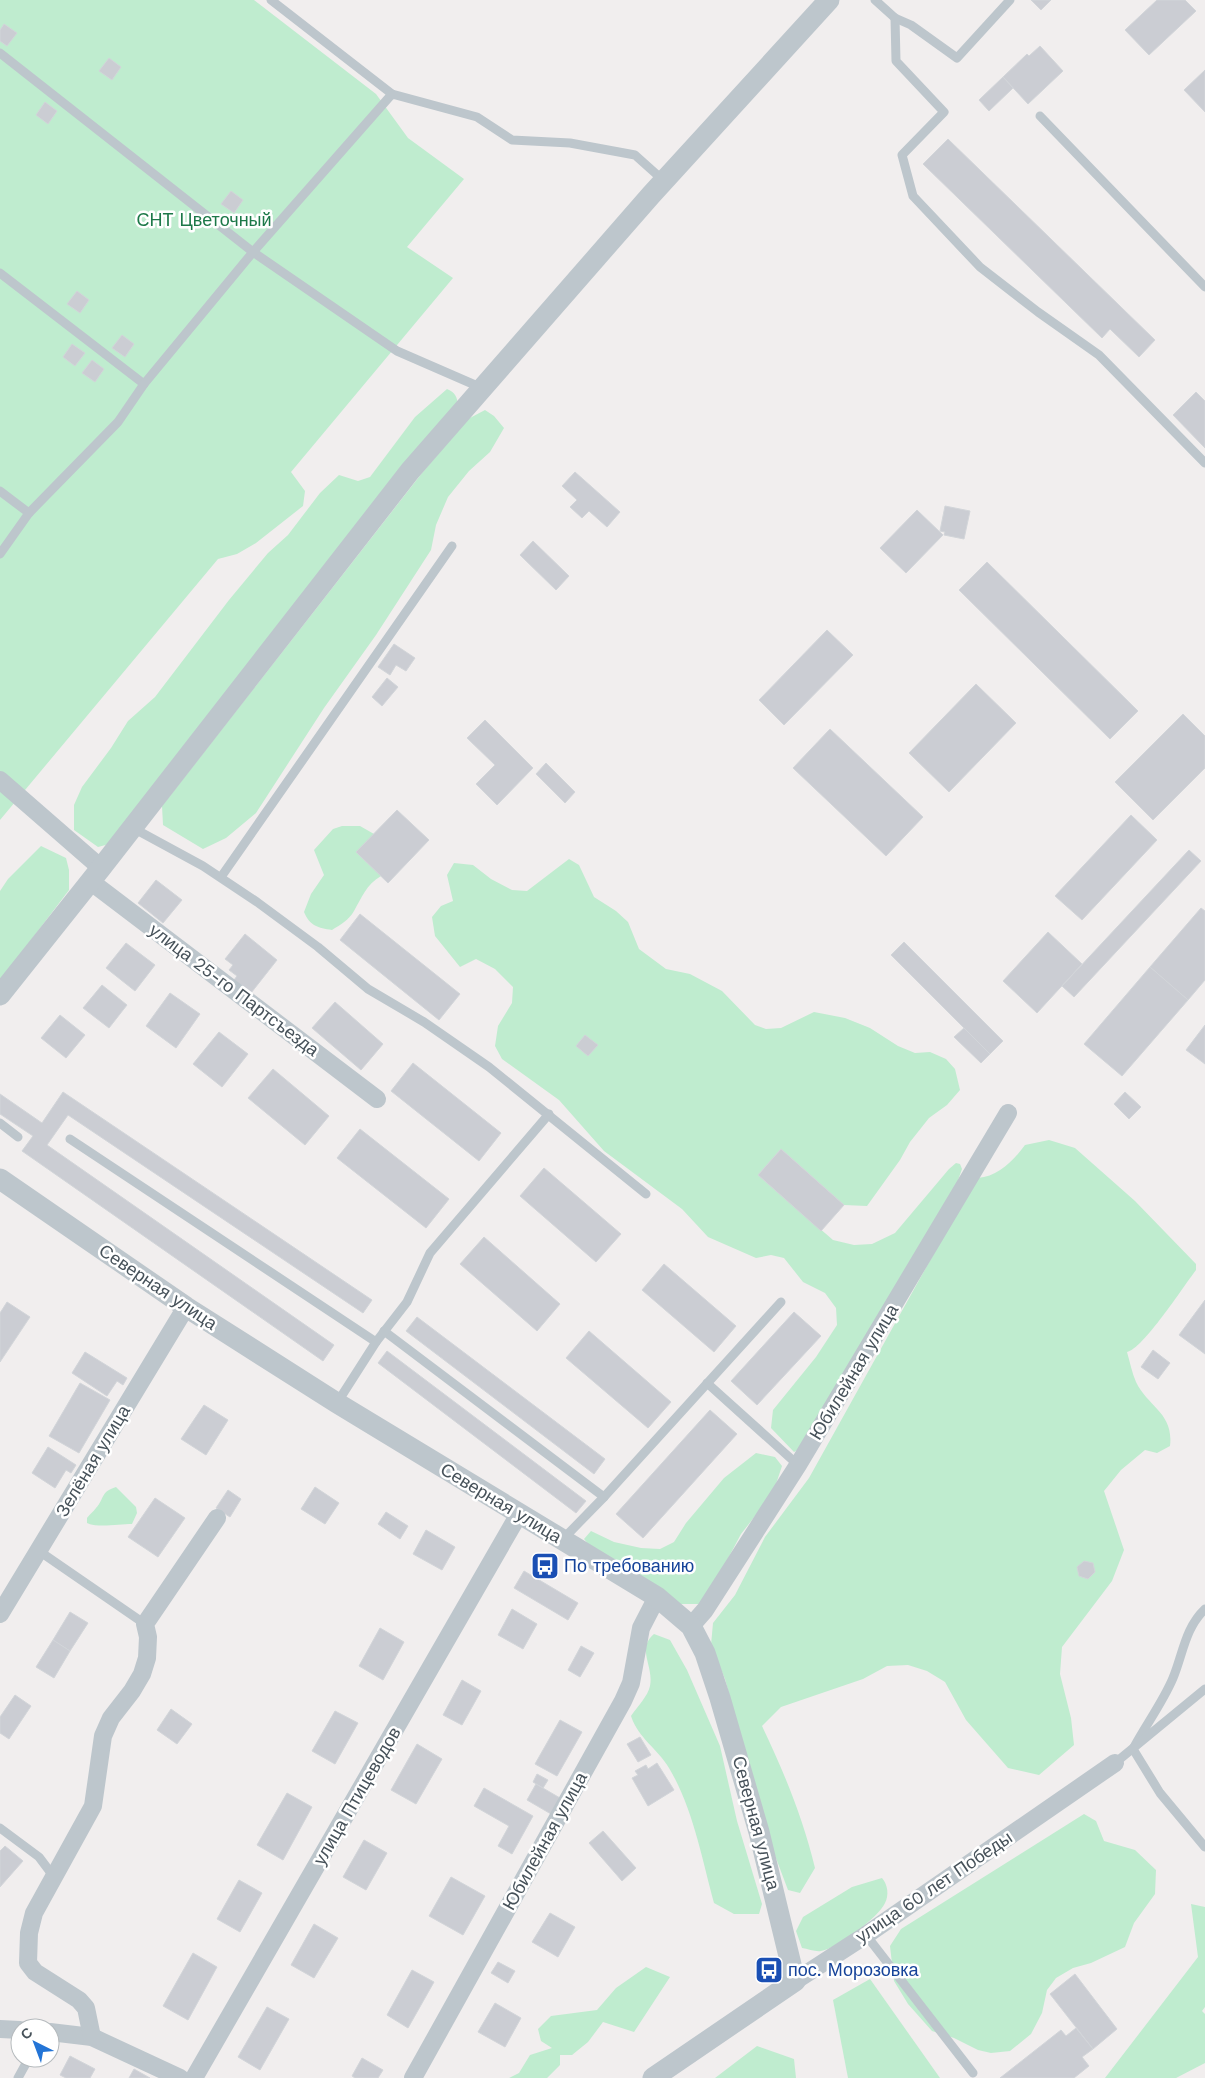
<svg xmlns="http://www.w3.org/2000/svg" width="1205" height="2078" viewBox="0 0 1205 2078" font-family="'Work Sans',sans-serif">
  <rect width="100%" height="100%" fill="#f1eeee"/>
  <!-- green -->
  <g fill="#bfeccf">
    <path d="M0,0H254L376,94L408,138L464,179L407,247L453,278L291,472L305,491L303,506L256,543L237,554L218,559L0,820Z"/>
    <path d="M447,389C456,393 457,397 458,406L113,843L98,847L74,830V805L82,787L111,748L128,721L155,697L229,600L268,553L288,535L320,493L339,475L358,481L370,477L415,417Z"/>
    <path d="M485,410L494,416L504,428L490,452L469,471L448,497L436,525L431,550L376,635L324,708L256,813L226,838L203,849L163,825L162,806L422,473L468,419Z"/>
    <path d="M342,826H360L374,834L356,852L381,876C366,885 362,897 354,911C349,920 340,925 332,930C318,928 310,926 304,912L311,894L324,875L314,850L333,829Z"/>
    <path d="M41,846L66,858L69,870V890L0,981V891L8,879Z"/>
    <path d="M569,859L579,865L594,897L616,911L628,922L639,949L666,969L690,974L722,991L755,1025L766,1029L781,1028L814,1012L845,1018L870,1028L898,1046L915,1053L930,1052L946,1059L955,1069L960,1090L947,1105L929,1118L910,1142L900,1160L867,1206L844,1205L781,1149L758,1175L833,1240L854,1245L872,1244L895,1233L949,1169L956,1163L960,1164L962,1169L957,1183L799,1449L794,1452L771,1428L773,1410L816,1357L837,1325L836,1308L825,1293L803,1282L784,1258L771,1255L756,1258L708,1237L682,1209L604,1151L559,1100L502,1059L495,1046L498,1026L512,1003L513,987L495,969L476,959L460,967L435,936L432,917L441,906L453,901L447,875L454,863L473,865L491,879L512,890L527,891Z"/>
    <path d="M1049,1140L1075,1148L1135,1201L1196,1264V1270C1183,1287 1143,1349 1127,1352C1130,1362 1132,1373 1136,1382C1148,1407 1174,1413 1170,1446L1157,1453L1145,1450L1121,1470L1104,1491L1124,1550L1112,1581L1062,1647L1060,1674L1071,1718L1074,1745L1039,1775L1008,1768L966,1720L945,1682L927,1671L908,1665L887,1666L863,1679L781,1707L762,1726C784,1772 803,1818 815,1868L800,1893L788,1890L768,1837L725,1679L711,1645L713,1623L735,1595L765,1537L809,1478L972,1185L978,1178C998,1177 1014,1160 1025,1145Z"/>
    <path d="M756,1453L775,1457L782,1466L773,1493L741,1534L716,1581L702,1604H679L595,1552L584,1539L591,1531L614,1542L641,1548L660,1549L674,1542L686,1523L724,1478Z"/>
    <path d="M116,1487L136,1507L137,1513L132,1524C120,1524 96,1528 87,1523V1518C90,1514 93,1512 96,1508C105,1498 100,1492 116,1487Z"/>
    <path d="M654,1634L670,1640L687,1670L720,1746L737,1821L762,1904L759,1914H734L714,1903C702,1859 693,1808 669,1768C658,1749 638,1738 631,1716C637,1707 648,1696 650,1686C654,1665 636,1649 654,1634Z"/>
    <path d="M1084,1814L1096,1821L1104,1841L1135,1850L1156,1870L1155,1894L1134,1923L1125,1947L1091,1963L1073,1968L1056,1978L1047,1990L1042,2013L1031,2034L1010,2051L991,2053L978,2050L954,2038L932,2031L908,2004L894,1981L890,1946L901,1929Z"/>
    <path d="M882,1878C888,1885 889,1895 885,1903C879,1917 836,1949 821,1951C816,1952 808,1949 802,1948L796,1931L803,1917L852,1887Z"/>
    <path d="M1191,1904L1205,1907V2007L1202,2011L1205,2014V2063L1176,2078H1105L1198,1957Z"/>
    <path d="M646,1967L670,1977L634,2032L603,2022L588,2042L572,2055H560V2065L547,2078H509L519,2073L530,2055L552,2048L541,2041L538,2029L551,2016L597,2010L616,1988Z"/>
    <path d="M870,1979L940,2078H848L833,2000Z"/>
    <path d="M757,2046L794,2059L796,2078H715Z"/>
  </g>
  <!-- building -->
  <g fill="#cbcdd3" stroke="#d2d5d9">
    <path d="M1031,0H1051L1041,10Z"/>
    <path d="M1157,0H1185L1196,11L1149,55L1125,30Z"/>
    <path d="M4,24L17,33L7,46L0,41V30Z"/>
    <path d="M1040,46L1063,71L1028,104L1003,77L1027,54L1029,56Z"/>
    <path d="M109,58L121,67L112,80L99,71Z"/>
    <path d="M1205,70V112L1184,90Z"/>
    <path d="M1003,77L1013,88L989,111L979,100Z"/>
    <path d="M45,102L57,111L48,124L36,115Z"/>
    <path d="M948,139L1155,340L1139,357L1110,329L1102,338L923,164Z"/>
    <path d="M231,191L243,200L234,213L221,204Z"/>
    <path d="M77,291L89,300L80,313L67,304Z"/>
    <path d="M122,335L134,344L125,357L112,348Z"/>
    <path d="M72,344L85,353L75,366L63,357Z"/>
    <path d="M92,360L104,369L95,382L82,373Z"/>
    <path d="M1196,392L1205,401V448L1173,415Z"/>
    <path d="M575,472L620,512L607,527L589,511L582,518L570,507L577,500L562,486Z"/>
    <path d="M945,506L970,511L964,539L944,535L945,532L940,531Z"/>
    <path d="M917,510L943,535L906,573L880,548Z"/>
    <path d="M533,541L569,576L556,590L520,555Z"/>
    <path d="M987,562L1138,711L1110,739L959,590Z"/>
    <path d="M827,630L853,655L784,725L759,700Z"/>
    <path d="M394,644L415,658L406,671L396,665L390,675L378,667Z"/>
    <path d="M387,678L398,687L382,706L372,697Z"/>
    <path d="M976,684L1016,723L949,792L909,753Z"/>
    <path d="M1183,714L1205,736V768L1153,820L1115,782Z"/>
    <path d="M485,720L533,768L497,805L476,784L495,765L467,738Z"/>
    <path d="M830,729L923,817L886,856L793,768Z"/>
    <path d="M546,763L575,792L565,803L536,774Z"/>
    <path d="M397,810L429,840L388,883L356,852Z"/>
    <path d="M1131,815L1157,840L1082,920L1055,896Z"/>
    <path d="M1189,850L1201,861L1074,997L1062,986Z"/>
    <path d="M156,880L182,900L163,923L138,903Z"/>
    <path d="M1201,908L1205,911V980L1188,1000L1150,967Z"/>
    <path d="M360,914L460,994L439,1020L340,940Z"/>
    <path d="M1048,932L1082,964L1037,1013L1003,981Z"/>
    <path d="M245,934L277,960L251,993L234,980L237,976L229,970L233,965L225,959Z"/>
    <path d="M904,942L1003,1041L990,1054L891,955Z"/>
    <path d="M126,943L155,965L135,991L106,968Z"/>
    <path d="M1150,967L1188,1000L1122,1076L1084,1044Z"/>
    <path d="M102,985L127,1005L109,1028L83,1008Z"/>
    <path d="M170,993L200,1014L176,1048L146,1026Z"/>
    <path d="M335,1002L383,1044L361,1070L312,1028Z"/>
    <path d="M60,1015L85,1035L66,1058L41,1038Z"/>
    <path d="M1205,1025V1064L1186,1050Z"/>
    <path d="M964,1028L990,1054L981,1063L954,1037Z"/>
    <path d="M219,1032L248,1054L222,1087L193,1064Z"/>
    <path d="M585,1035L598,1045L588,1056L576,1046Z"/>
    <path d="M413,1063L501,1133L479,1161L391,1091Z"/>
    <path d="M273,1069L329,1116L305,1145L248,1098Z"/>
    <path d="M63,1092L372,1300L363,1313L68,1115L47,1145L334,1345L323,1361L22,1151L33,1136L0,1114V1094L42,1123Z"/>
    <path d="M1125,1092L1141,1107L1129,1119L1114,1104Z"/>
    <path d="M360,1129L449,1199L426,1228L337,1158Z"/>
    <path d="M781,1149L844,1205L821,1231L758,1175Z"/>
    <path d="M544,1168L621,1234L596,1262L520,1196Z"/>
    <path d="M484,1237L560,1304L537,1331L460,1264Z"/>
    <path d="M664,1264L736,1326L714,1352L642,1290Z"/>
    <path d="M1205,1300V1354L1179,1335Z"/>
    <path d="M7,1302L30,1317L0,1362V1313Z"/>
    <path d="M794,1312L821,1336L757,1405L731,1381Z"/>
    <path d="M417,1317L605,1459L594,1474L406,1331Z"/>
    <path d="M589,1331L671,1402L648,1428L566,1358Z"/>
    <path d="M1153,1350L1170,1363L1158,1379L1141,1367Z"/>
    <path d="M387,1351L586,1501L576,1513L378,1363Z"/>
    <path d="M85,1352L127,1378L123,1385L117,1381L107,1396L72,1373Z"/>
    <path d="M80,1383L110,1400L79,1453L49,1436Z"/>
    <path d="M204,1405L228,1420L206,1455L181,1439Z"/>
    <path d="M710,1410L737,1434L643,1538L616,1514Z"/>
    <path d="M48,1447L76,1465L71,1473L66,1470L55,1488L32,1473Z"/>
    <path d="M315,1487L339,1503L325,1524L301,1509Z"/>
    <path d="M228,1490L241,1499L230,1517L216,1508Z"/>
    <path d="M155,1498L185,1518L158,1557L128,1537Z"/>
    <path d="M386,1512L408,1526L400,1539L378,1524Z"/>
    <path d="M426,1530L455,1547L442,1570L413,1554Z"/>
    <path d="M1084,1561L1093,1563L1095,1572L1088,1579L1079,1576L1077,1567Z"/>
    <path d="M524,1571L578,1603L568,1620L514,1588Z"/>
    <path d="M512,1609L537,1624L523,1649L498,1635Z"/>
    <path d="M70,1612L88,1623L70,1651L53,1640Z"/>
    <path d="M380,1628L404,1642L383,1680L359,1666Z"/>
    <path d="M53,1640L70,1651L54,1678L36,1667Z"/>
    <path d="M581,1646L594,1653L580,1677L568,1670Z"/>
    <path d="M462,1680L481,1691L462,1725L443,1715Z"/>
    <path d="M15,1695L31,1706L9,1739L0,1733V1717Z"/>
    <path d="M171,1709L192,1724L177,1744L157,1730Z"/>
    <path d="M335,1711L358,1723L335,1764L312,1751Z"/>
    <path d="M560,1720L582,1732L557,1776L535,1764Z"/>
    <path d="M640,1737L651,1755L638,1762L627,1744Z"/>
    <path d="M417,1744L442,1759L416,1804L391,1790Z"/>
    <path d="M657,1763L674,1790L648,1806L632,1778L638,1775L635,1771L646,1765L648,1769Z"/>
    <path d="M537,1774L548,1780L543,1788L533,1782Z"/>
    <path d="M536,1784L560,1798L551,1814L527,1800Z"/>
    <path d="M484,1788L533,1816L512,1854L498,1846L509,1826L474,1806Z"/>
    <path d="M287,1793L312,1807L283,1860L257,1845Z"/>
    <path d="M603,1831L636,1868L622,1881L589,1843Z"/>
    <path d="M364,1840L387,1853L366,1890L343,1877Z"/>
    <path d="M5,1846L23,1861L0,1887V1851Z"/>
    <path d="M451,1877L485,1896L463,1935L429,1916Z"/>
    <path d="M239,1880L262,1893L240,1932L217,1919Z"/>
    <path d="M550,1913L575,1927L558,1957L532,1942Z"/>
    <path d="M314,1924L338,1938L314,1978L291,1965Z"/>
    <path d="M193,1953L217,1967L188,2020L163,2006Z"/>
    <path d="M498,1962L515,1971L508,1983L491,1973Z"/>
    <path d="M412,1970L434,1982L408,2028L387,2015Z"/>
    <path d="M1075,1974L1117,2029L1093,2049L1050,1994Z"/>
    <path d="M495,2003L521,2018L505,2047L478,2032Z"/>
    <path d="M267,2007L289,2019L260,2070L238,2057Z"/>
    <path d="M1076,2028L1093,2049L1082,2057L1089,2066L1074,2078H1000L1061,2030L1066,2036Z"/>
    <path d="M70,2056L95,2069L90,2078H66L60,2075Z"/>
    <path d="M362,2058L383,2070L378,2078H355L352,2076Z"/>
    <path d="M134,2069L150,2078H129Z"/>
  </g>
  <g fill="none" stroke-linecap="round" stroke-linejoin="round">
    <!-- service -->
    <g stroke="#bdc6cc" stroke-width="9">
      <path d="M271,0L392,94"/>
      <path d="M875,0L895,18L911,25L957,58L1010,0"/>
      <path d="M895,18L896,61L944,112L902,155L913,196L980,267L1038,312L1099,355L1205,463"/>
      <path d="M0,53L253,252L397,351L482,388"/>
      <path d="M1040,116L1205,287"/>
      <path d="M0,273L144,384"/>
      <path d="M0,491L29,513"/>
      <path d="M0,554L29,513L118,422L144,384L253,252L392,94L477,117L512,140L570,143L635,155L664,181"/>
      <path d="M133,828L203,866L257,902L318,947L368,989L424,1022L489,1067L646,1194"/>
      <path d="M221,877L452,546"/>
      <path d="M0,1123L18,1137"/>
      <path d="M70,1139L376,1342"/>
      <path d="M384,1331L604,1497"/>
      <path d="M707,1383L798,1465"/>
      <path d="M337,1403L376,1342L407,1302L430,1253L549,1114"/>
      <path d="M563,1539L604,1497L781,1302"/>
      <path d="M39,1551L145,1624"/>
      <path d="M1205,1609C1185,1628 1183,1654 1173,1678C1163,1702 1145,1726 1133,1749L1160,1793L1205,1847"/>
      <path d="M1115,1763L1205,1689"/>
      <path d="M0,1828L39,1857L54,1877"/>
      <path d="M866,1935L973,2073"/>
      <path d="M18,2078L29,2058"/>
    </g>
    <!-- minor -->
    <g stroke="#bdc6cc" stroke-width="18">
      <path d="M0,780L101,868"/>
      <path d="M90,881L377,1099"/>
      <path d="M0,1614L186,1307"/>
      <path d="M691,1626L705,1610L798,1465L1008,1113"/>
      <path d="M795,1981L866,1935L1115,1763"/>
      <path d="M0,2029L20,2030"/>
      <path d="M50,2032L92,2037L180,2078"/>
      <path d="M92,2037L86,2008L79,2000L35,1972L28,1963L29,1933L34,1913L93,1806L103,1736L111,1718L132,1691L142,1674L147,1658L148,1637L145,1624L217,1518"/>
      <path d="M194,2078L519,1514"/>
      <path d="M413,2078L623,1701L631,1683L641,1628L657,1597"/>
    </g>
    <!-- tertiary -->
    <g stroke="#bdc6cc" stroke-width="21">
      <path d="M0,995L101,868L410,471L651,195L829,0"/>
      <path d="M0,1179L186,1307L337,1403L657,1597L691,1626L705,1653L720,1698L759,1832L795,1981L653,2078"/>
    </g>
  </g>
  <!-- icons -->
  <defs>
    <symbol id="bus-square" viewBox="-11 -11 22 22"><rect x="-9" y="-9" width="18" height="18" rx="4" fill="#1a4fb4" stroke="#fff"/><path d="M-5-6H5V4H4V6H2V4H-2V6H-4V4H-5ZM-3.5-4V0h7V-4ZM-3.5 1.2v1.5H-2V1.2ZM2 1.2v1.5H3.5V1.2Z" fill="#fff"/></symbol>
  </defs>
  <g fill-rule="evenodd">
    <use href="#bus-square" x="529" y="1550" width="32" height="32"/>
    <use href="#bus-square" x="753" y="1954" width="32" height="32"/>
  </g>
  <g text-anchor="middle" stroke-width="5" stroke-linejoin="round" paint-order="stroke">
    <!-- park labels -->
    <g font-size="18" fill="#1c7848" stroke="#fff">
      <text x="204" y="226">СНТ Цветочный</text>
    </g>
    <!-- street labels -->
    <g font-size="18" fill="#47525a" stroke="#fff">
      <text transform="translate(234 990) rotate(37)" y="6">улица 25-го Партсъезда</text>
      <text transform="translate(158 1287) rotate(34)" y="6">Северная улица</text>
      <text transform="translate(854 1372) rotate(-59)" y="6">Юбилейная улица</text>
      <text transform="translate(93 1461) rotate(-59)" y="6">Зелёная улица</text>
      <text transform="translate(501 1503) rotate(31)" y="6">Северная улица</text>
      <text transform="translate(357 1796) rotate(-60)" y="6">улица Птицеводов</text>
      <text transform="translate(756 1823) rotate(75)" y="6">Северная улица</text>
      <text transform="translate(545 1841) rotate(-61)" y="6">Юбилейная улица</text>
      <text transform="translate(934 1887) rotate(-34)" y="6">улица 60 лет Победы</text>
    </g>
    <!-- transit labels -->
    <g font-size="18" fill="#164399" stroke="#fff" text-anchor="start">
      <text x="564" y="1572">По требованию</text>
      <text x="788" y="1976">пос. Морозовка</text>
    </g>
  </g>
  <!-- north arrow -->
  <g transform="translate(35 2043) rotate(318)"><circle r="24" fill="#ffffff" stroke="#b5babd"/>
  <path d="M0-4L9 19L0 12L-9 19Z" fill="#2374d6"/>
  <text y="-8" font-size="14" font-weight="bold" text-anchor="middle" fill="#47525a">С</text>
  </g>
</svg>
